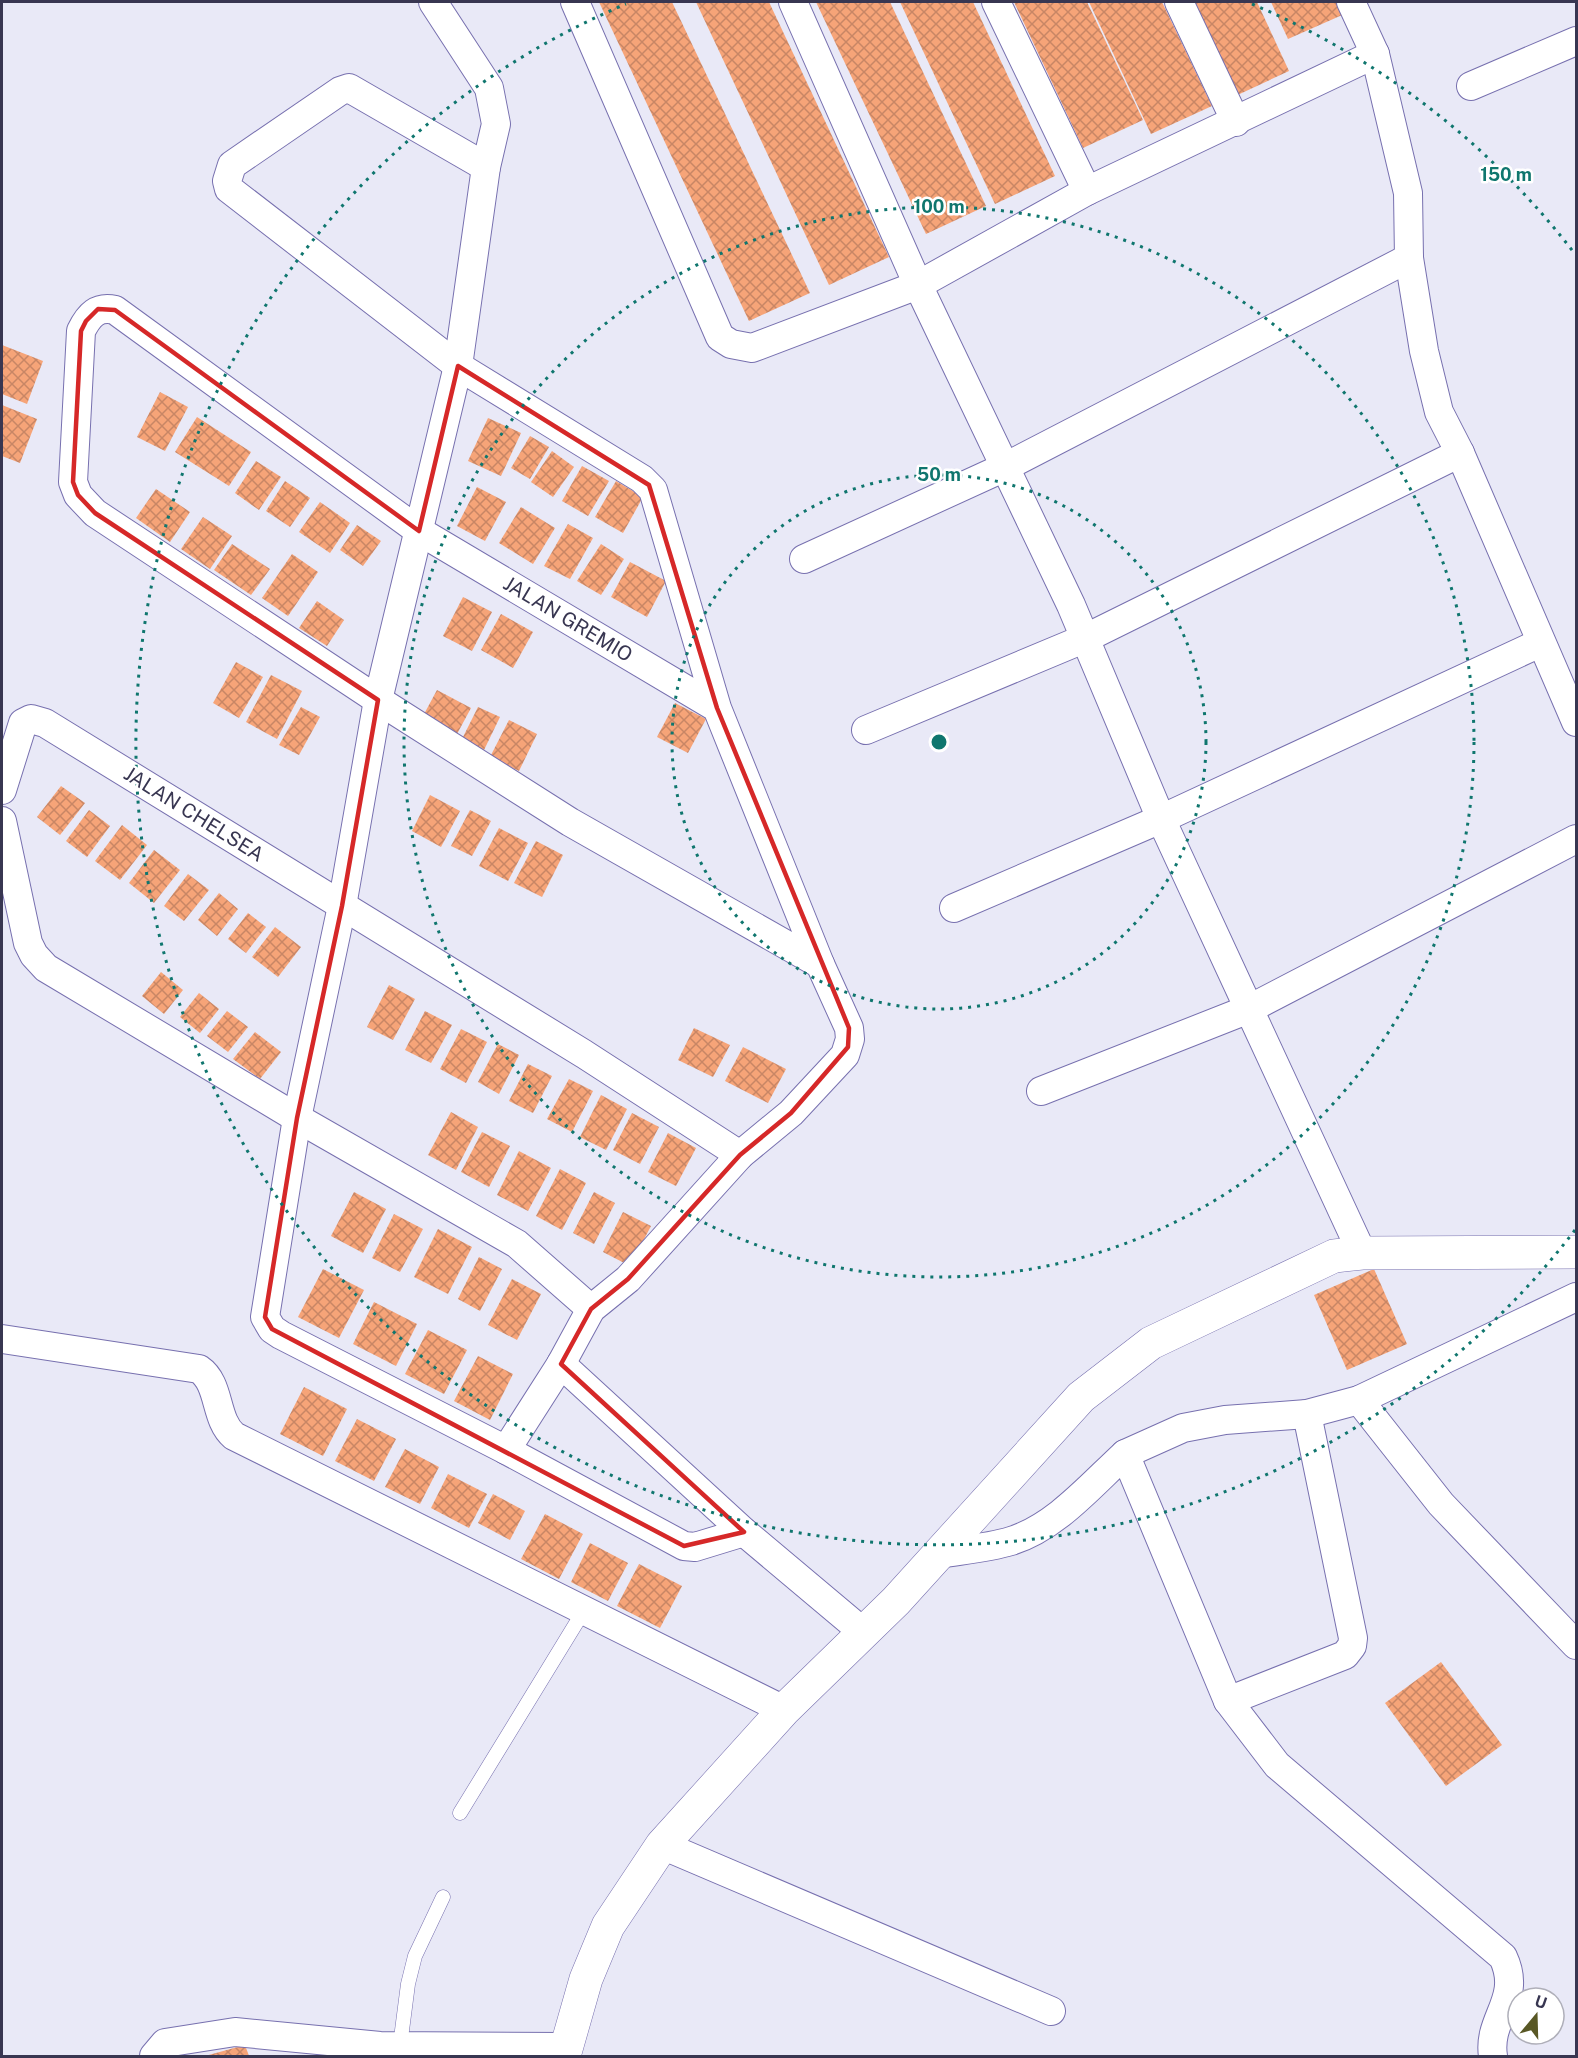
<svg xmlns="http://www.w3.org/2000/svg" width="1578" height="2058" viewBox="0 0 1578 2058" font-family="'Public Sans',sans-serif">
  <defs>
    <pattern id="building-cross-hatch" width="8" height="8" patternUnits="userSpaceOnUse" patternTransform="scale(1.5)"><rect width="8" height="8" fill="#f6a478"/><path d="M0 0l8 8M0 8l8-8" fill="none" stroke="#c88665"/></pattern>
  </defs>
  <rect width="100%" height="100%" fill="#e9e9f7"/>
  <!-- building -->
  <g fill="url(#building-cross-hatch)">
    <path d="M599,2H672L810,293L749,321Z"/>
    <path d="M696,2H769L889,257L829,285Z"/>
    <path d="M816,2H890L986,206L926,234Z"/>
    <path d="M900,2H973L1055,176L995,204Z"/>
    <path d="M1014,2H1087L1143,120L1083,148Z"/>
    <path d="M1089,2H1162L1212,106L1151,134Z"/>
    <path d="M1183,2H1257L1289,71L1229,99Z"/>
    <path d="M1271,2H1344L1349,12L1288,39Z"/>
    <path d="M2,345L43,361L27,404L2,394Z"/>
    <path d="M160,392L188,407L165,451L137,437Z"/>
    <path d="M2,405L37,419L20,463L2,456Z"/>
    <path d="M197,417L251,452L229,486L175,452Z"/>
    <path d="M488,418L521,433L501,476L468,461Z"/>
    <path d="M530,436L549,447L530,479L511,468Z"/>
    <path d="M552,451L574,467L553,497L531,482Z"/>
    <path d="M256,461L281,477L259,510L235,493Z"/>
    <path d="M582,466L609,481L588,516L562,501Z"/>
    <path d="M285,481L310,498L290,527L266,511Z"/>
    <path d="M616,481L643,497L623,533L595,517Z"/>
    <path d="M477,487L506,502L485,541L457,526Z"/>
    <path d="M156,489L190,512L170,542L136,518Z"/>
    <path d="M320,502L350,523L330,553L299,532Z"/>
    <path d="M521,507L555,528L533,564L499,543Z"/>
    <path d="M203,517L232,536L210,569L181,549Z"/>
    <path d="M568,524L593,538L570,579L544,566Z"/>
    <path d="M357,525L381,541L363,566L340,550Z"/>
    <path d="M232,544L270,569L251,595L214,570Z"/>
    <path d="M601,544L624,559L601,595L577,581Z"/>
    <path d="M292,554L318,572L288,616L262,598Z"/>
    <path d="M630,562L666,581L647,617L611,597Z"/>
    <path d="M463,597L492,612L472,651L443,636Z"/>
    <path d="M317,601L344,620L327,646L299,628Z"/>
    <path d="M501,614L533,632L513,668L481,650Z"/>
    <path d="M236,662L263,677L239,718L213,703Z"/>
    <path d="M271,675L302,691L277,739L246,722Z"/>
    <path d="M437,690L471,708L457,734L423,716Z"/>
    <path d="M675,703L706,719L688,753L657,737Z"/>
    <path d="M301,707L320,717L299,755L279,745Z"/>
    <path d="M478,707L500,717L484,750L462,739Z"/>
    <path d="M509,720L537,734L519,771L490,757Z"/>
    <path d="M61,786L85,803L60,835L37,817Z"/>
    <path d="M430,795L460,811L441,847L412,831Z"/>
    <path d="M89,810L110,826L87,857L66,841Z"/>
    <path d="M470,810L491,821L472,856L451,846Z"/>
    <path d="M122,825L147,845L120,880L95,861Z"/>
    <path d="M499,828L528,843L508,881L479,866Z"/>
    <path d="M536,841L563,855L542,897L514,883Z"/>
    <path d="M154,850L180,870L154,903L129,883Z"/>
    <path d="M188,874L209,890L184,921L164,906Z"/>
    <path d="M219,893L238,909L217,936L198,920Z"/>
    <path d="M248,913L266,927L246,953L228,939Z"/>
    <path d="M275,927L301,947L278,977L252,957Z"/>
    <path d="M161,972L183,990L164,1014L142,996Z"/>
    <path d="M389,985L415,999L393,1040L367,1027Z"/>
    <path d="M199,993L219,1009L200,1033L180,1017Z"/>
    <path d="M227,1011L248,1027L228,1052L207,1036Z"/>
    <path d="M425,1011L452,1025L431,1063L405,1050Z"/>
    <path d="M694,1028L730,1045L713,1077L678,1060Z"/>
    <path d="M461,1029L487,1042L466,1083L440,1069Z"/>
    <path d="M255,1032L281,1052L260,1079L233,1059Z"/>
    <path d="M498,1044L519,1055L499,1094L478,1082Z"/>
    <path d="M743,1047L786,1069L768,1103L725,1081Z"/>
    <path d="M528,1064L552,1076L533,1113L509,1101Z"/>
    <path d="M569,1079L593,1091L572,1132L547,1119Z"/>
    <path d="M601,1095L627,1109L606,1150L580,1137Z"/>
    <path d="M451,1112L478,1127L456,1170L428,1155Z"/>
    <path d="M632,1113L659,1127L640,1164L613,1150Z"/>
    <path d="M482,1132L510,1146L489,1187L461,1172Z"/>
    <path d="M668,1133L696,1148L676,1186L648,1172Z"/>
    <path d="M519,1151L551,1168L528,1211L497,1195Z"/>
    <path d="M560,1169L586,1183L562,1230L536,1216Z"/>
    <path d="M354,1192L386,1209L363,1253L331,1236Z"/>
    <path d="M594,1192L615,1203L594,1244L573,1233Z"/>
    <path d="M623,1212L651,1226L630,1266L603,1252Z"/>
    <path d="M394,1214L423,1229L400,1272L372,1258Z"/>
    <path d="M438,1229L472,1247L448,1294L414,1277Z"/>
    <path d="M479,1257L502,1269L480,1311L458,1299Z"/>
    <path d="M323,1269L364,1290L339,1338L298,1317Z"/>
    <path d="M1374,1269L1407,1344L1347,1370L1314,1295Z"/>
    <path d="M512,1279L541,1294L517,1340L488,1325Z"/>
    <path d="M374,1302L417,1324L396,1366L353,1344Z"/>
    <path d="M428,1330L467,1350L444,1394L405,1374Z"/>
    <path d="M478,1356L513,1374L490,1420L454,1401Z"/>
    <path d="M304,1387L347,1409L323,1456L280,1434Z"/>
    <path d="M357,1419L396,1439L374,1481L335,1461Z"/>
    <path d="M405,1449L439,1467L420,1504L385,1487Z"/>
    <path d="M448,1474L487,1494L469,1528L431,1508Z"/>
    <path d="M493,1494L525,1511L510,1540L478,1523Z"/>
    <path d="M545,1514L583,1534L559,1579L521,1559Z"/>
    <path d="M590,1543L628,1563L608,1601L571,1582Z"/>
    <path d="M639,1564L682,1586L660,1628L617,1606Z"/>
    <path d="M1441,1662L1502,1745L1446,1786L1385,1703Z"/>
    <path d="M245,2045L249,2056H205Z"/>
  </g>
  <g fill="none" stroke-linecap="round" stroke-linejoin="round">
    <defs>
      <g id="lane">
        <path d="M460,1813L583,1612"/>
        <path d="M400,2046L408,1984L415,1956L443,1897"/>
      </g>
      <g id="street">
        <path d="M433,2L489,88L496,124L486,167L458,366L378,700L342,906L297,1118L265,1317L272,1329L281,1335L506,1450L684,1546L695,1547L744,1532"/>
        <path d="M575,2L720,337L731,344L752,348L918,285L1087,191L1375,54"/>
        <path d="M793,2L918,285L1071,605L1161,819L1362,1253"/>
        <path d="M996,2L1087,191"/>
        <path d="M1179,2L1236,122"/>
        <path d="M1351,2L1375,54L1408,193L1409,258L1424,351L1439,412L1460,453L1576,722"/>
        <path d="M1471,86L1576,41"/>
        <path d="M486,167L349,88L340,91L232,165L227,181L229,189L458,366L642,479L653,490L717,708L820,964L570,822L378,700L95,513L78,495L73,482L81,331C89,315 97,306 115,310L419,531L717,708"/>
        <path d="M804,559L1005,467L1409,258"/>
        <path d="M866,730L1086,638L1460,453"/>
        <path d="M2,790L23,723L31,719L45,723L584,1054L740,1155"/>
        <path d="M2,821L28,943L34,955L46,968L297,1118L517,1244L591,1309"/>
        <path d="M954,908L1161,819L1540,643"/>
        <path d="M1041,1091L1249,1009L1576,839"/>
        <path d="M2,1339L199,1369C221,1384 214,1419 234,1436L784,1710"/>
        <path d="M561,1364L744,1532L863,1632"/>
        <path d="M1359,1400L1441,1504L1576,1645"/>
        <path d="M506,1450L561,1364L591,1309L628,1279L740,1155L791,1113L845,1055L850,1039L849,1028L820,964"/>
        <path d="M1125,1454L1183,1428L1225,1420L1307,1414L1359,1400L1576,1297"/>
        <path d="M938,1554C962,1550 988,1548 1011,1541C1056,1527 1091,1485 1125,1454L1228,1701L1277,1765L1503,1957C1523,1999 1487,2018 1493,2056"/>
        <path d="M1228,1701L1345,1655L1352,1646L1353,1638L1307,1414"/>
        <path d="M662,1845L1051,2011"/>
        <path d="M154,2056L165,2043L235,2032L380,2046L565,2047"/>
      </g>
      <path id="secondary" d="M564,2056L586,1979L608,1926L662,1845L784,1710L896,1601L1081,1397L1151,1343L1334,1256L1362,1253L1576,1252"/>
    </defs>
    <!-- lane casing -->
    <use href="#lane" stroke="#7770af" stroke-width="15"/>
    <!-- street casing -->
    <use href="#street" stroke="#7770af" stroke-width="30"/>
    <!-- secondary casing -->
    <use href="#secondary" stroke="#7770af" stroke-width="34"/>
    <!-- lane -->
    <use href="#lane" stroke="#fff" stroke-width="14"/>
    <!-- street -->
    <use href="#street" stroke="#fff" stroke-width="28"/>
    <!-- secondary -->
    <use href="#secondary" stroke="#fff" stroke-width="33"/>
  </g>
  <!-- marked area -->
  <path fill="none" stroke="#d62828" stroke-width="4.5" stroke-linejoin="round" d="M98,309L115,310L419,531L458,366L649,485L717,708L849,1028L848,1047L791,1113L740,1155L628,1279L591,1309L561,1364L744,1532L684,1546L272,1329L265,1317L297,1118L342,906L378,700L95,513L78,495L73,482L81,331L86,321Z"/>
  <!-- distance rings -->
  <g fill="none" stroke="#0f766e" stroke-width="3" stroke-dasharray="3 6">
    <circle cx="939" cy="742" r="267"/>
    <circle cx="939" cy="742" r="535"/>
    <path d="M1575 1230A802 802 0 1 1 626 4M1252 4A802 802 0 0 1 1575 254"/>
  </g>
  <g text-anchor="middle" stroke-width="5" stroke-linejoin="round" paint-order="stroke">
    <!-- street labels -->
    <g font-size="20" fill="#383651" stroke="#fff">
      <text transform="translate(568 619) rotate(31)" y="7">JALAN GREMIO</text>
      <text transform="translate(194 814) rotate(32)" y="7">JALAN CHELSEA</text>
    </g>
  </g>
  <circle cx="939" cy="742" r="9" fill="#0f766e" stroke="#fff" stroke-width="3"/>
  <g font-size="18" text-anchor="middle" font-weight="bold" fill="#0f766e" stroke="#fff" stroke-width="5" stroke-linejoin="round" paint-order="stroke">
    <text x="1506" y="181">150 m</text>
    <text x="939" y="213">100 m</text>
    <text x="939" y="481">50 m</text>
  </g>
  <!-- border -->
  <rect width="1578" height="2058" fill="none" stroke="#383651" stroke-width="6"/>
  <!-- north arrow -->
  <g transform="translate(1536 2016) rotate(19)"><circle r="28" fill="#ffffff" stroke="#afafb9" stroke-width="1.5"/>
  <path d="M0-4.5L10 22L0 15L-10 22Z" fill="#595825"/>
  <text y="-9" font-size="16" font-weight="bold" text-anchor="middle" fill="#383651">U</text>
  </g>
</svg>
